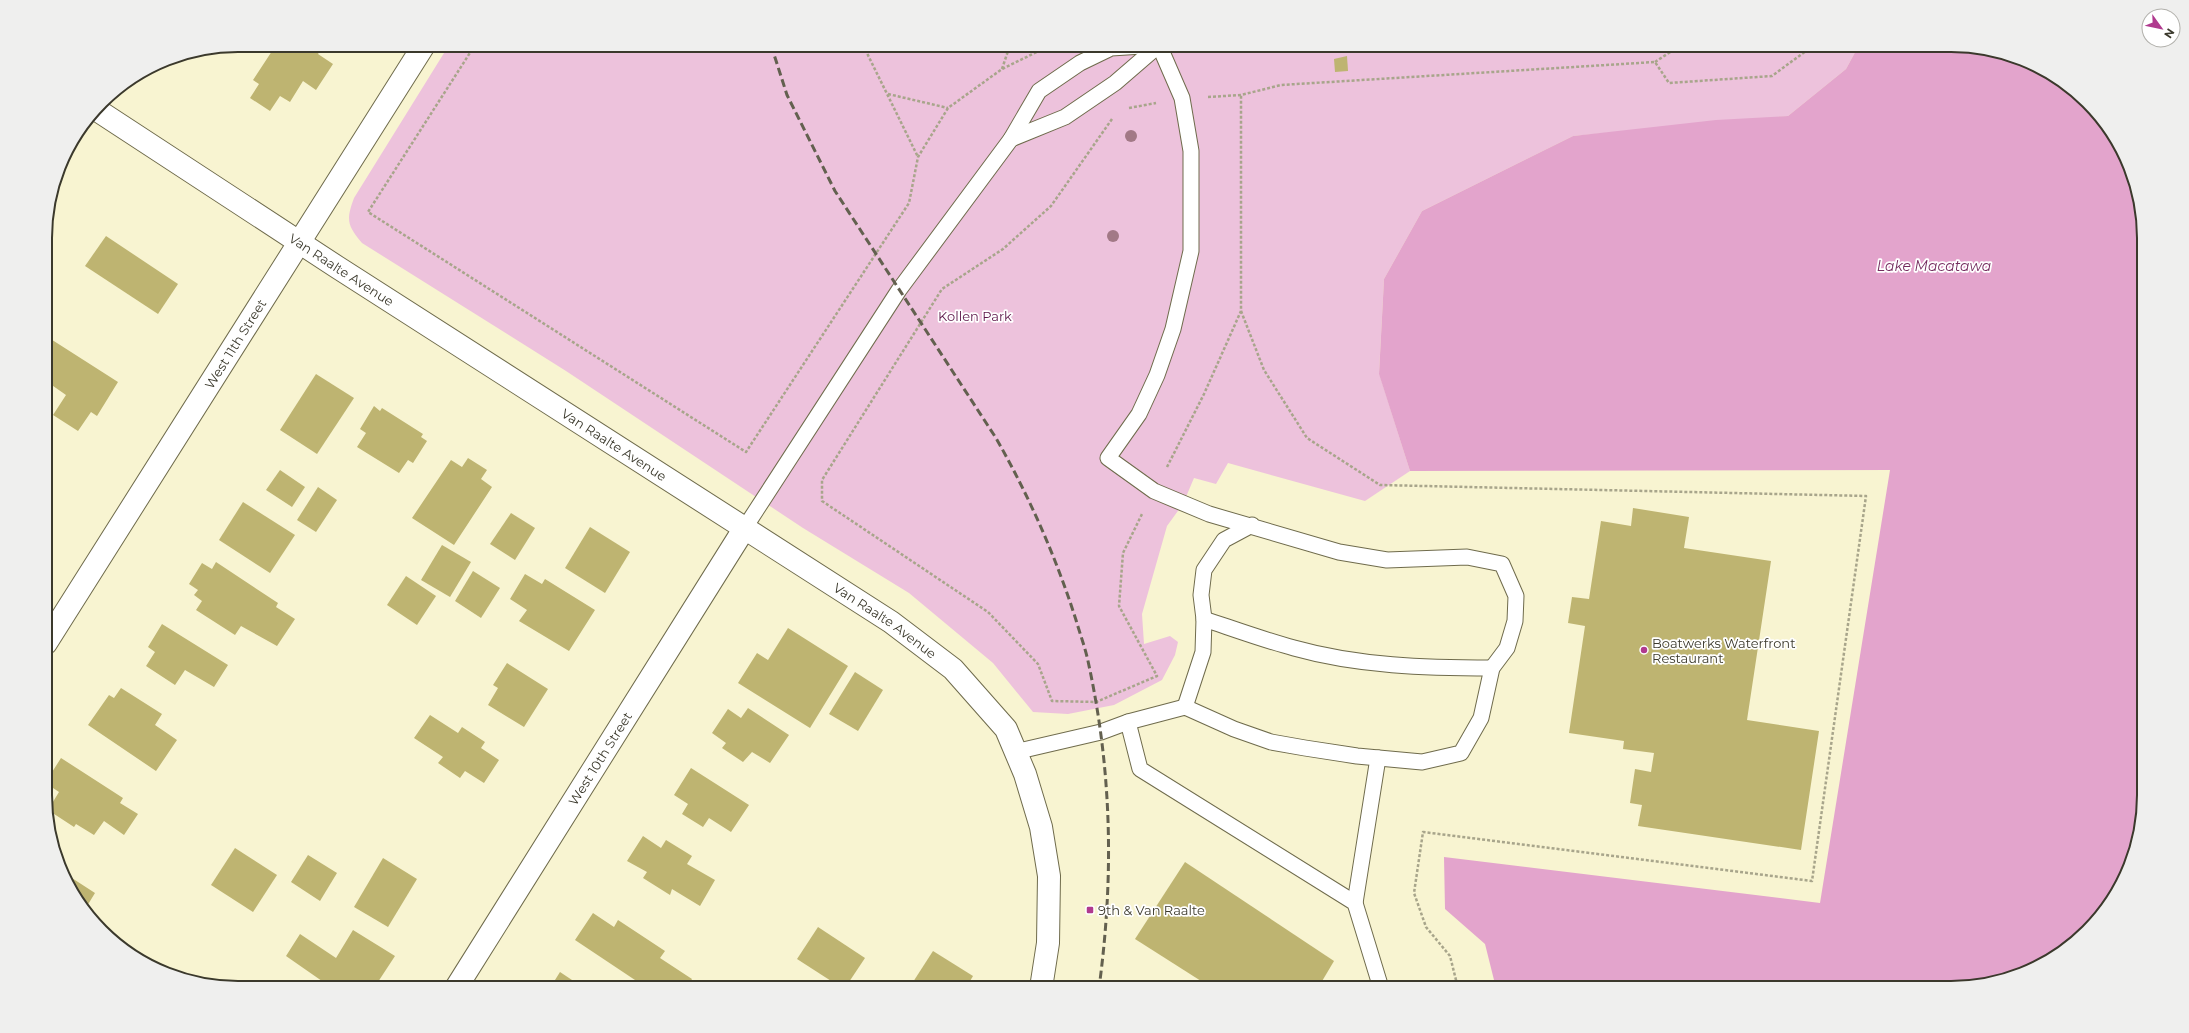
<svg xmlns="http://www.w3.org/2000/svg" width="2189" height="1033" viewBox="0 0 2189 1033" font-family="Montserrat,sans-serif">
  <rect width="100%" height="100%" fill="#f8f4d1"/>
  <!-- green -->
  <path fill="#edc2dc" d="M449,45H1859L1846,69L1788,116L1573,136L1422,211L1384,279L1379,373L1410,471L1365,501L1228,463L1216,484L1194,478L1183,504L1167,526L1142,614L1144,644L1170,636L1178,642L1175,655L1162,680L1114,705L1068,714L1033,712L993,663L909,593L803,528L566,371L362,243C347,225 346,220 354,198Z"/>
  <!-- water -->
  <path fill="#e3a4cc" d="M1859,45H1951L2025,60L2069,85L2104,121L2129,164L2142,213L2144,795L2129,869L2104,913L2058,955L2013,978L1964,988H1496L1485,944L1445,909L1444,857L1820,903L1890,470L1410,471L1379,374L1384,279L1422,211L1573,136L1716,120L1788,116L1846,69Z"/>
  <!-- building -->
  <g fill="#beb471">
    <path d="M276,45H322L323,46L318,54L333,64L316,90L303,81L290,102L280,96L270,111L250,98L259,84L253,80Z"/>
    <path d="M1347,56L1348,71L1335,72L1334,59Z"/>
    <path d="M106,236L178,284L158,314L85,266Z"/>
    <path d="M46,336L118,382L97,416L91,412L78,431L53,415L66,395L46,381Z"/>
    <path d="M316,374L354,398L317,454L280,430Z"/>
    <path d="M374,406L380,411L382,408L423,434L421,437L427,441L413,463L408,460L399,473L357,447L366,433L360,429Z"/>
    <path d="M468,458L487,470L481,479L492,487L454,545L412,518L451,460L462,467Z"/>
    <path d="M280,470L305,487L292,507L266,490Z"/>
    <path d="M318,487L337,500L316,532L297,520Z"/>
    <path d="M243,502L295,535L270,573L219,540Z"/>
    <path d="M1633,508L1689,517L1684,548L1771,561L1747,720L1819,731L1801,850L1638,826L1642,805L1630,803L1635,769L1651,772L1654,753L1623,749L1624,741L1569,733L1585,626L1568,623L1572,597L1589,599L1601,521L1631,526Z"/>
    <path d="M511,513L535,528L515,560L490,544Z"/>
    <path d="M590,527L630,552L605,593L565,568Z"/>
    <path d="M442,545L471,562L450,597L421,580Z"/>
    <path d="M216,562L278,603L276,607L295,619L277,646L241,626L235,635L196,610L202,601L194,595L198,590L189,584L202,563L212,569Z"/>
    <path d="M473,571L500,588L481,618L455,601Z"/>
    <path d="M525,574L542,584L545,579L595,610L569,651L519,621L527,610L510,599Z"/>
    <path d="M406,576L436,596L417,625L387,605Z"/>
    <path d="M162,624L228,665L214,687L185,670L175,685L146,666L155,652L148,647Z"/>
    <path d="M788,628L848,666L810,728L738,683L757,653L768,660Z"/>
    <path d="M507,663L548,689L524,727L488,705L498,688L493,685Z"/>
    <path d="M855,672L883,690L858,731L829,714Z"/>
    <path d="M121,688L162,714L155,725L177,740L156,771L88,725L109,695L114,698Z"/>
    <path d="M748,708L789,735L770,763L752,752L743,762L722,748L726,743L712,733L728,709L741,718Z"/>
    <path d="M430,715L458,733L462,727L485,742L481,748L499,760L484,783L465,771L460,778L438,763L443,757L414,738Z"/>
    <path d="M61,758L123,798L120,803L138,814L124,835L104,821L94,835L76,824L74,827L48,810L59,792L47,784V780Z"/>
    <path d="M691,768L749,805L731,832L709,818L703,827L682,814L688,804L674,795Z"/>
    <path d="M643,836L661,848L666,840L692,856L687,864L715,880L700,906L672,889L670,895L643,878L647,872L627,861Z"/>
    <path d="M235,848L277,875L253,912L211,885Z"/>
    <path d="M308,855L337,873L320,901L291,882Z"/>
    <path d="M383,858L417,879L388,927L354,907Z"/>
    <path d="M1185,862L1334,961L1318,988H1212L1135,939Z"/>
    <path d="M61,871L95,893L84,911L72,890Z"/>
    <path d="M593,913L614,927L618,920L665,951L660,958L692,979L687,988H647L575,940Z"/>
    <path d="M818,927L865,958L845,988H842L797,959Z"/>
    <path d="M353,930L395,956L374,988H332L286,956L300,934L336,958Z"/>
    <path d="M933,951L973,976L966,988H922L913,982Z"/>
    <path d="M560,972L584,988H550Z"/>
  </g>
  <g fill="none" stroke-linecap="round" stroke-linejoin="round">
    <defs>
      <g id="service">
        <path d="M1011,139L1065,117L1115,83L1159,45"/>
        <path d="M744,529L899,290L1011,139L1039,91L1080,63L1111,48L1158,45"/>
        <path d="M1204,619C1234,629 1264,640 1294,648C1358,666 1426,668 1492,668"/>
        <path d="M1185,707L1203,652L1204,619L1201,595L1204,570L1224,540L1252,525"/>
        <path d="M1128,722L1140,769L1355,903L1381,988"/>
        <path d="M1015,752L1101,732L1128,722L1185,707L1234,729L1271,742L1305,748L1357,756L1422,762L1461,753L1481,718L1492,668L1507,648L1515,621L1516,596L1502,564L1467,557L1387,560L1339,552L1209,514L1154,491L1108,458L1139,414L1157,375L1173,329L1191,251V151L1182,98L1159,45"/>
        <path d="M1355,903L1378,758"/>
      </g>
      <g id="minor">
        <path id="s1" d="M46,643L424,45"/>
      </g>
      <g id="tertiary">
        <path id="s2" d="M97,110L337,267L891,622L953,669L1006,729L1025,774L1041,827L1049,876L1048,943L1041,988"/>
        <path id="s3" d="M456,988L744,529"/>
      </g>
    </defs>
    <!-- service casing -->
    <use href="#service" stroke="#6f6b4c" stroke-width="17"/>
    <!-- minor casing -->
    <use href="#minor" stroke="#6f6b4c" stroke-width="24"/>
    <!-- tertiary casing -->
    <use href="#tertiary" stroke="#6f6b4c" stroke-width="24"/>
    <!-- path -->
    <g stroke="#a8a58b" stroke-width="2.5" stroke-dasharray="3 2" stroke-linecap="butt">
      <path d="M475,45L368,212L746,452L909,203L918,157L948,108L1002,69L1051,45"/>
      <path d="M863,45L918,157"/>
      <path d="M1655,62L1681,45"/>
      <path d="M1002,69L1010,45"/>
      <path d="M888,94L948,108"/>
      <path d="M1208,97L1241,95L1281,85L1655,62L1669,83L1772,76L1814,45"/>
      <path d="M1129,108L1156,103"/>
      <path d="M1112,119L1051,206L1003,249L942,289L822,480V501L988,612L1038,664L1052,701L1096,702L1157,676L1119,606L1123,553L1142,514"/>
      <path d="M1241,311L1264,370L1307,438L1380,485L1866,496L1812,881L1423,832L1414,893L1426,927L1450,956L1458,988"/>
      <path d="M1167,467L1204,394L1241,311V95"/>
    </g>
    <!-- service -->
    <use href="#service" stroke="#fff" stroke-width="15"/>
    <!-- minor -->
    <use href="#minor" stroke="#fff" stroke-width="22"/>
    <!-- tertiary -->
    <use href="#tertiary" stroke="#fff" stroke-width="22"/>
    <!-- rail -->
    <path stroke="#63604f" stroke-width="3" stroke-dasharray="8 4" stroke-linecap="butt" d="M771,45L787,95L835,191L996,438C1029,496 1056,557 1076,620C1080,634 1085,647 1088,661C1112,771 1114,877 1099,988"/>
  </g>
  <!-- trees -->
  <g fill="#a27986">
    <circle cx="1131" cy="136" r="6"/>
    <circle cx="1113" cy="236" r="6"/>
  </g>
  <!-- markers -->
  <g fill="#b0398e" stroke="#fff" stroke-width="1.5">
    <circle cx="1644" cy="650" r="4"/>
    <rect x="1086" y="906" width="8" height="8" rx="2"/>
  </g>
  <g text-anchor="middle" stroke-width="3.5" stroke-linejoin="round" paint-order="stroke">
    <!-- street labels -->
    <g font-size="13" fill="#3b392c" stroke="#fff">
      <text dy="5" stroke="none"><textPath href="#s2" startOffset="292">Van Raalte Avenue</textPath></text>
      <text dy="5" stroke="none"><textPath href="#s1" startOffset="354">West 11th Street</textPath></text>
      <text dy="5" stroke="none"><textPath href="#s2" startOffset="616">Van Raalte Avenue</textPath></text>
      <text dy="5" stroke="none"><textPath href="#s2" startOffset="939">Van Raalte Avenue</textPath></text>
      <text dy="5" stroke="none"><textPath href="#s3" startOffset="271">West 10th Street</textPath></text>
    </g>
    <!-- park labels -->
    <g font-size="13" fill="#5b1448" stroke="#fff">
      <text x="975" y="321">Kollen Park</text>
    </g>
    <!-- poi labels -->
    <g font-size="13" fill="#3b392c" stroke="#fff" text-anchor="start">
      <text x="1652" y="648">Boatwerks Waterfront<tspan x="1652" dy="15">Restaurant</tspan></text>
      <text x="1098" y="915">9th &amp; Van Raalte</text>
    </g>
    <!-- water labels -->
    <g font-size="14" font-style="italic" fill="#742c5e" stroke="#fff">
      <text x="1934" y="271">Lake Macatawa</text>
    </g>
  </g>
  <!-- crop -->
  <path d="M0 0H2189V1033H0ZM238 52H1951A186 186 0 0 1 2137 238V795A186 186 0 0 1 1951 981H238A186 186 0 0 1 52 795V238A186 186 0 0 1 238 52Z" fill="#efefee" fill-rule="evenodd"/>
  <path fill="none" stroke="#3b392c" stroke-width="2" d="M238 52H1951A186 186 0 0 1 2137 238V795A186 186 0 0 1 1951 981H238A186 186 0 0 1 52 795V238A186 186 0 0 1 238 52Z"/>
  <!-- north arrow -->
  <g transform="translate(2161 28) rotate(123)"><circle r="19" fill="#ffffff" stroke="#b1b0ab"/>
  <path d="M0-3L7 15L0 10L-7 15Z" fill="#b0398e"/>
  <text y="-6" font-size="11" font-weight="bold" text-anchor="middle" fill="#3b392c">N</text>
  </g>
</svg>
